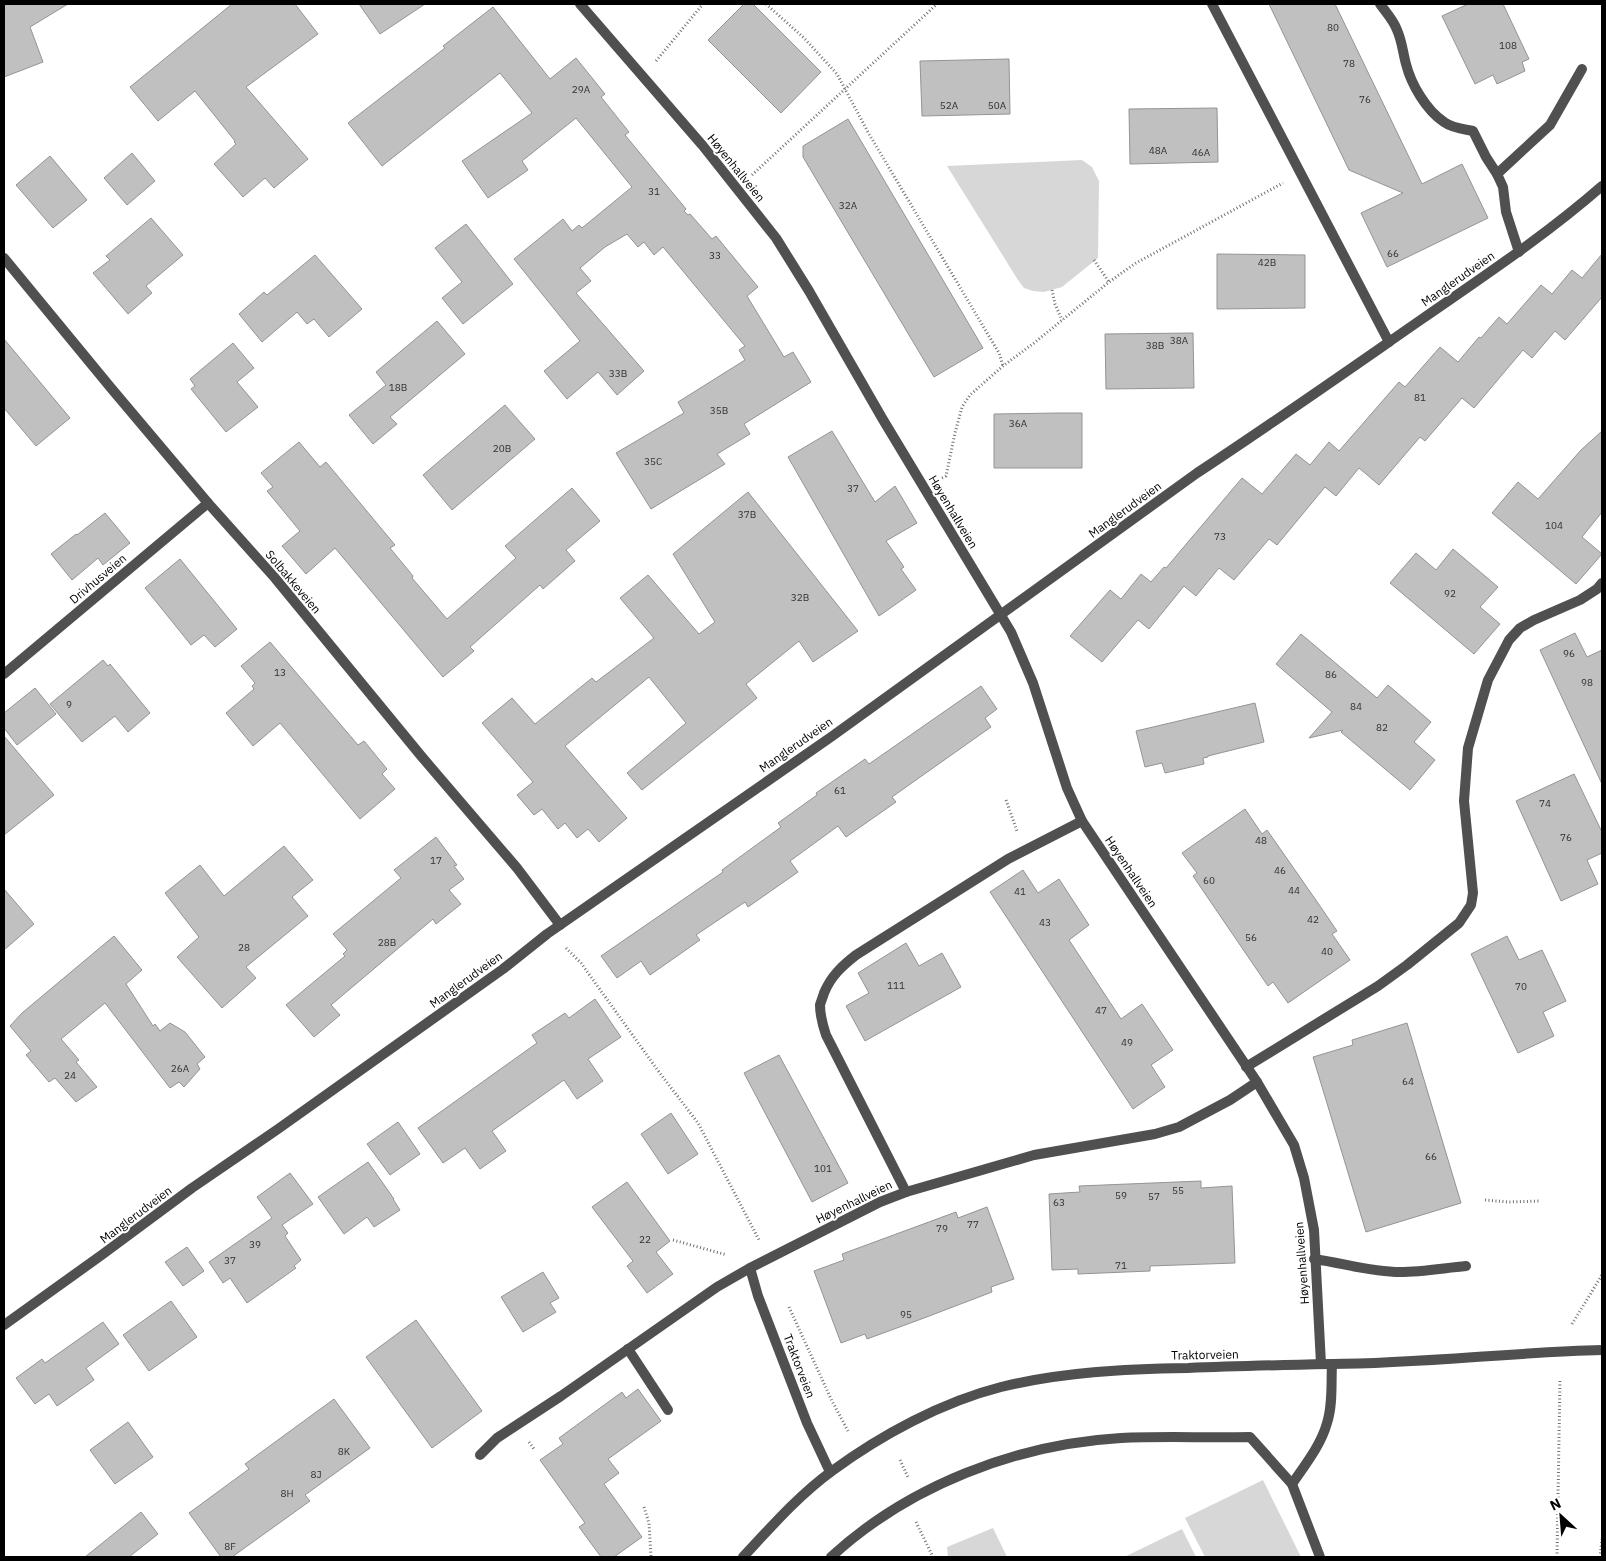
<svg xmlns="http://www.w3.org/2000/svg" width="1606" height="1561" viewBox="0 0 1606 1561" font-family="'IBM Plex Sans',sans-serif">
  <rect width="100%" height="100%" fill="#fff"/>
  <!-- green -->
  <g fill="#d7d7d7">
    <path d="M1082,160L1092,167L1099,181L1098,258L1062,287L1044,292L1033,291L1024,288L1018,280L947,166Z"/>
    <path d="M1263,1480L1301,1557H1205L1185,1518Z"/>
    <path d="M993,1528L1007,1557H948L947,1547Z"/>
    <path d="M1182,1529L1196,1557H1124Z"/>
  </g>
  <!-- building -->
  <g fill="#c0c0c0" stroke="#949494">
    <path d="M4,4H68L30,27L43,62L4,77Z"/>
    <path d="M232,4H295L318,34L246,87L308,159L274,188L265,178L243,197L214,164L236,144L234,142L235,141L195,91L158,121L130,87Z"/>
    <path d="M359,4H425L380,34Z"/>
    <path d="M744,4H753L821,72L781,113L708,40Z"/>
    <path d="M1269,4H1335L1422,184L1462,164L1488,218L1387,267L1361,213L1403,193L1349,170Z"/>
    <path d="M1468,4H1503L1529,59L1522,62L1525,71L1497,84L1493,75L1475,84L1442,16Z"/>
    <path d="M493,7L550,79L576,58L605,94L601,97L629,132L625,135L686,209L684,211L688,215L690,214L712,239L716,236L758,287L747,296L784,357L793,352L811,382L744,424L750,434L717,454L725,464L651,509L616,453L684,413L678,402L745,360L739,350L745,346L663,247L654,255L644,242L638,247L627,234L605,247L580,268L591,281L576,293L644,371L617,395L598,372L567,399L544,371L580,341L514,259L563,219L572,231L579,225L582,228L632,187L576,118L522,161L528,170L488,198L462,161L532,113L500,73L382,166L348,123L445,48L443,46Z"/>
    <path d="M1009,59L1010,114L922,116L920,61Z"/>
    <path d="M1217,108L1218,162L1130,164L1129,109Z"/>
    <path d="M848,119L983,348L934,377L803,157V146Z"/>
    <path d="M132,153L155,181L127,205L104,178Z"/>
    <path d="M50,156L87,200L53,228L16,185Z"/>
    <path d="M151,218L183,255L146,286L152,293L128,314L93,273L110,260L106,256Z"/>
    <path d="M466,224L513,284L463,324L442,298L462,282L435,248Z"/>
    <path d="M1217,254L1305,255V308L1217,309Z"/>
    <path d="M1602,254V297L1565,340L1555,331L1532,358L1523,350L1474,408L1462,398L1425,441L1420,437L1379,485L1359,468L1336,496L1325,487L1277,545L1269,539L1234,580L1219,568L1196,596L1184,586L1149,629L1138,620L1102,662L1070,636L1110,590L1121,599L1141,574L1151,582L1164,567L1166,568L1242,478L1262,494L1296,454L1310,465L1329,442L1339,451L1399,382L1405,387L1440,347L1458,362L1479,337L1481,338L1499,317L1507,324L1541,285L1552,294L1572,270L1582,278Z"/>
    <path d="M315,255L362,309L329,337L314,319L307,324L297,312L262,342L239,314L264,292L267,295Z"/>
    <path d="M437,321L465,354L390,417L397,424L373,444L349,415L386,385L376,372Z"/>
    <path d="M1193,333L1194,388L1106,389L1105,334Z"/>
    <path d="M4,339L70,418L36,446L4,408Z"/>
    <path d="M233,343L254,368L237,382L258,407L226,432L191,389L195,386L190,379Z"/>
    <path d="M505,405L535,439L452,510L423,475Z"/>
    <path d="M1060,413H1082V468H994V414Z"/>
    <path d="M832,431L875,502L895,486L917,523L886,541L904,567L901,569L916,590L879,616L788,457Z"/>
    <path d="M1602,431V512L1582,537L1602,554L1576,584L1492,513L1518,482L1538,499L1581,450Z"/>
    <path d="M299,442L320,467L326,462L395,545L390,548L413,576L412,578L447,619L516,558L505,546L572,488L600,521L566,550L575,561L543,589L540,585L470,647L474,651L443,677L335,548L306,574L282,546L300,531L267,491L273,487L261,473Z"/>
    <path d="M748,492L858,631L813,662L799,641L746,684L757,698L642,790L627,773L686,723L649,677L565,746L627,818L599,842L588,829L577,838L565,823L558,829L542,809L534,815L517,795L533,782L482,723L512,698L535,724L592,678L596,682L654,638L620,598L648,575L699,634L715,622L673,554Z"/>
    <path d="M105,513L130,543L103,565L98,558L72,580L51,554L76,534L77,535Z"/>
    <path d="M1453,549L1498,587L1480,607L1500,624L1474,654L1390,583L1416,553L1436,570Z"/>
    <path d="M180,559L237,629L215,647L204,635L191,645L145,588Z"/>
    <path d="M1575,633L1587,657L1602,650V784L1540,650Z"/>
    <path d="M1301,634L1377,698L1388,685L1431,722L1414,742L1435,760L1410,790L1341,732L1343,730L1309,738L1332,712L1276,664Z"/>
    <path d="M270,642L358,745L364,741L387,769L382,774L395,789L360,819L280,723L253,746L226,713L254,689L252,686L255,683L241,666Z"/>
    <path d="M103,660L108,666L110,664L150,713L128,732L115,716L82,742L50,704Z"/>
    <path d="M981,686L997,709L985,718L991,727L892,797L896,802L846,837L838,826L790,861L798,872L748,907L745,902L696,935L700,940L650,975L641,961L617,978L601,956L723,872L722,870L781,827L778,823L817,795L816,793L865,759L869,764Z"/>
    <path d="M35,688L56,714L17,745L4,728V713Z"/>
    <path d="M1255,703L1264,742L1208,756V757L1203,758L1204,764L1165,773L1162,763L1145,767L1136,731Z"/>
    <path d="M4,736L54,795L4,835Z"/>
    <path d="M1574,774L1602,832V853L1587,860L1598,884L1561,901L1516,801Z"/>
    <path d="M1245,809L1262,834L1267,830L1320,906L1337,931L1332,934L1350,960L1288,1003L1273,982L1268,986L1193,876L1197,873L1182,853Z"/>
    <path d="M436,837L457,865L454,866L464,879L449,890L461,904L436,924L433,919L331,1005L340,1015L314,1037L286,1005L345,956L343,954L347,950L333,934L401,878L394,870Z"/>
    <path d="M284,846L313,880L292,897L308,916L246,967L256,978L222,1008L177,957L199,937L165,893L200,865L224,896Z"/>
    <path d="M1023,870L1038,893L1059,879L1089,925L1069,940L1121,1019L1142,1004L1173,1050L1151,1065L1165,1087L1133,1109L990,892Z"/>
    <path d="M4,889L34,924L4,950Z"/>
    <path d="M114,936L142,970L126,984L153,1026L155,1024L160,1031L170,1023L185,1032L205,1057L197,1064L200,1069L184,1087L179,1082L170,1088L105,1003L61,1039L79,1060L76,1062L97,1087L76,1102L55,1078L49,1082L26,1055L31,1051L10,1026L22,1013Z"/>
    <path d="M1507,936L1519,960L1542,950L1566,1001L1543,1012L1554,1036L1518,1053L1471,954Z"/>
    <path d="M906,943L919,966L942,953L961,987L865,1041L846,1006L869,993L858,973Z"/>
    <path d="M595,999L621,1037L588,1059L603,1081L577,1099L564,1080L492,1131L506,1151L480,1169L465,1148L443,1163L418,1128L537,1043L532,1035L565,1013L569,1018Z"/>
    <path d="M1407,1023L1461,1203L1366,1232L1313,1057L1353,1045L1352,1040Z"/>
    <path d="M779,1055L848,1183L812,1202L744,1073Z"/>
    <path d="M671,1113L698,1154L668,1174L641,1134Z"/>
    <path d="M398,1122L420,1154L390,1175L367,1144Z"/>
    <path d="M368,1162L394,1199H393L400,1210L374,1227L367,1217L344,1234L318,1197Z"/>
    <path d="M290,1173L313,1204L282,1225L288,1233L285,1236L301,1260L294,1266L296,1268L247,1303L230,1278L223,1283L209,1262L272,1218L257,1197Z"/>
    <path d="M1201,1181V1188L1232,1186L1235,1263L1150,1266V1271L1078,1274V1269L1052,1270L1049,1194L1080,1192L1079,1186Z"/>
    <path d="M627,1182L670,1241L656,1252L673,1274L647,1293L627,1266L633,1261L592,1207Z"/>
    <path d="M987,1207L1014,1279L991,1287L992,1292L924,1318L867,1339L865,1334L841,1343L814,1271L844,1260L842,1254L956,1212L958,1218Z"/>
    <path d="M187,1247L204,1271L183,1286L165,1262Z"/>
    <path d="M543,1272L559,1298L550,1303L556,1312L523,1332L501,1297Z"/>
    <path d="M171,1301L197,1337L149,1371L123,1335Z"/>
    <path d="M416,1320L482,1411L432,1448L366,1357Z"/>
    <path d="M103,1322L119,1344L86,1368L94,1380L57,1406L49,1394L35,1404L16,1378L42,1359L45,1363Z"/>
    <path d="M638,1389L661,1421L608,1459L619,1473L604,1484L642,1537L614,1557H601L579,1527L585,1523L540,1460L563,1444L559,1438L622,1392L626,1398Z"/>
    <path d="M334,1399L370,1448L305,1495L310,1501L232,1557H221L189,1513L249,1469L245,1464Z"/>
    <path d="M128,1422L153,1457L115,1484L90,1450Z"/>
    <path d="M141,1512L158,1534L129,1557H85Z"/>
  </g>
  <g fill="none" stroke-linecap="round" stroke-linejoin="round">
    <!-- path -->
    <g stroke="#727272" stroke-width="3" stroke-dasharray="1 2.5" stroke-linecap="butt">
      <path d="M766,4L804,38L837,74L869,134L999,353L1003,366"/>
      <path d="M656,61L703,4"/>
      <path d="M752,175L937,4"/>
      <path d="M1094,260L1109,282"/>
      <path d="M1052,290L1055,304L1062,320"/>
      <path d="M942,478L946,476L955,433L962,407L970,395L1003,366L1034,343L1109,282L1136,263L1283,183"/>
      <path d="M1006,800L1017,831"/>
      <path d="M566,948L581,963L659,1072L698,1123L759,1240"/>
      <path d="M1485,1200L1508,1202L1540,1201"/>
      <path d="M673,1240L727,1255"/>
      <path d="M789,1307L832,1401L848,1431"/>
      <path d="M1572,1324L1602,1275"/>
      <path d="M529,1442L534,1449"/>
      <path d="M900,1460L908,1477"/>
      <path d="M644,1507L649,1523L651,1557"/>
      <path d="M916,1522L933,1557"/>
      <path d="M1557,1557L1560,1379"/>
      <path d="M1600,1557L1602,1539"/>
    </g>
    <!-- lane -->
    <g stroke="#505050" stroke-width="10">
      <path d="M1212,4L1389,342"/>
      <path d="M1380,4C1386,12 1394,21 1397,30C1402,41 1403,53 1406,64C1411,84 1426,110 1444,122C1452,128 1463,129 1473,131L1486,157L1497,174L1503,187L1506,212L1519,252"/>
      <path d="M1497,174L1550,125L1582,69"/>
      <path d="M1246,1067L1378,986L1407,965L1459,923L1471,905L1473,893L1464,801L1468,748L1488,680L1509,640L1520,628L1534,620L1580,600L1597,589L1602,583"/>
      <path d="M906,1192L826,1035C823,1026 820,1015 820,1005C821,1001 823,997 824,993C831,976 842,966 856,955L1008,859L1082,821"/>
      <path d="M1314,1259C1343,1263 1371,1272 1400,1272C1422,1272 1444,1268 1466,1266"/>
      <path d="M750,1268L758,1296L807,1423L830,1472"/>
      <path d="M628,1349L668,1410"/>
      <path d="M480,1455L497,1438L561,1396L717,1287L750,1268L880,1202L906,1192L1034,1155L1155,1134L1179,1127L1230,1100L1257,1082"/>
      <path d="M1292,1484L1320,1557"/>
      <path d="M831,1557C908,1486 1016,1444 1121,1438C1163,1436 1207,1438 1250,1437L1292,1484C1305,1465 1321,1445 1327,1423C1333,1405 1331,1383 1332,1364"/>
    </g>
    <!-- street -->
    <g stroke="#505050" stroke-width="10">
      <path d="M580,4L703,146L776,238L809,291L882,418L1011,632L1033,683L1067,788L1082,821L1257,1082L1294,1145L1304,1178L1314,1230L1321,1364"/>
      <path d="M4,258L111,388L208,503L275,578L422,757L517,868L560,925"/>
      <path d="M4,674L208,503"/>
      <path d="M4,1325L103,1254L192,1188L278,1129L503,969L547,934L831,737L1197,473C1273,423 1347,371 1422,319C1484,276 1546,235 1602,186"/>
      <path d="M743,1557C771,1527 799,1495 832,1471C881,1435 942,1402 1001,1387C1062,1372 1125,1369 1188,1368C1236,1366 1283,1365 1331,1364C1421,1364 1512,1352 1602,1350"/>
    </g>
  </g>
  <g text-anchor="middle" stroke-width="4" stroke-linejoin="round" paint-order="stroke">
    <!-- number labels -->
    <g font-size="10" fill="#303030">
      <text x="1333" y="31">80</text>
      <text x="1508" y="49">108</text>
      <text x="1349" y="67">78</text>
      <text x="581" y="93">29A</text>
      <text x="1365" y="103">76</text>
      <text x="949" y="109">52A</text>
      <text x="997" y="109">50A</text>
      <text x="1158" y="154">48A</text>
      <text x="1201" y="156">46A</text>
      <text x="654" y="195">31</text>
      <text x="848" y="209">32A</text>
      <text x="1393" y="257">66</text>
      <text x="715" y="259">33</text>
      <text x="1267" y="266">42B</text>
      <text x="1179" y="344">38A</text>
      <text x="1155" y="349">38B</text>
      <text x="618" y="377">33B</text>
      <text x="398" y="391">18B</text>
      <text x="1420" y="401">81</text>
      <text x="719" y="414">35B</text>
      <text x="1018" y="427">36A</text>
      <text x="502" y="452">20B</text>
      <text x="653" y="465">35C</text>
      <text x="853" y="492">37</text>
      <text x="747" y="518">37B</text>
      <text x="1554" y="529">104</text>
      <text x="1220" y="540">73</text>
      <text x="1450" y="597">92</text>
      <text x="800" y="601">32B</text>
      <text x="1569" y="657">96</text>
      <text x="280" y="676">13</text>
      <text x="1331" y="678">86</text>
      <text x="1587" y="686">98</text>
      <text x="69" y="708">9</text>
      <text x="1356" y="710">84</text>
      <text x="1382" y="731">82</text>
      <text x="840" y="794">61</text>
      <text x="1545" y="807">74</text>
      <text x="1566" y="841">76</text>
      <text x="1261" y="844">48</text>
      <text x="436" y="864">17</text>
      <text x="1280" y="874">46</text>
      <text x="1209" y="884">60</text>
      <text x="1294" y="894">44</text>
      <text x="1020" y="895">41</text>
      <text x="1313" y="923">42</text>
      <text x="1045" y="926">43</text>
      <text x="1251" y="941">56</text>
      <text x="387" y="946">28B</text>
      <text x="244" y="951">28</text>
      <text x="1327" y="955">40</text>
      <text x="896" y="989">111</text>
      <text x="1521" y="990">70</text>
      <text x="1101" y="1014">47</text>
      <text x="1127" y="1046">49</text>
      <text x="180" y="1072">26A</text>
      <text x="70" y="1079">24</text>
      <text x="1408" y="1085">64</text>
      <text x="1431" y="1160">66</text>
      <text x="823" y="1172">101</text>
      <text x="1178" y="1194">55</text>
      <text x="1121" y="1199">59</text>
      <text x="1154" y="1200">57</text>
      <text x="1059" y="1206">63</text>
      <text x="973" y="1228">77</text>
      <text x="942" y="1232">79</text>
      <text x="645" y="1243">22</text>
      <text x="255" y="1248">39</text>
      <text x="230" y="1264">37</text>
      <text x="1121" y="1269">71</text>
      <text x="906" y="1318">95</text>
      <text x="344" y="1455">8K</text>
      <text x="316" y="1478">8J</text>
      <text x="287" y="1497">8H</text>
      <text x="230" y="1550">8F</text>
    </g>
    <!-- street labels -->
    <g font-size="12" fill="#000" stroke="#fff">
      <text transform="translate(736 168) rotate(51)" y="4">Høyenhallveien</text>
      <text transform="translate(1458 279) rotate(-35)" y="4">Manglerudveien</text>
      <text transform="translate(1125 510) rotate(-36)" y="4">Manglerudveien</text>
      <text transform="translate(953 512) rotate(59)" y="4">Høyenhallveien</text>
      <text transform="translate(98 579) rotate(-40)" y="4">Drivhusveien</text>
      <text transform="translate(293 582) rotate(50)" y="4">Solbakkeveien</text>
      <text transform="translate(796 745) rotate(-35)" y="4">Manglerudveien</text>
      <text transform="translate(1131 872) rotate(56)" y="4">Høyenhallveien</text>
      <text transform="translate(466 980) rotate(-36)" y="4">Manglerudveien</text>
      <text transform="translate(854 1202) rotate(-26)" y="4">Høyenhallveien</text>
      <text transform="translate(136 1215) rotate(-37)" y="4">Manglerudveien</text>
      <text transform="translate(1302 1263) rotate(-94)" y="4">Høyenhallveien</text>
      <text transform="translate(1205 1355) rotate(-1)" y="4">Traktorveien</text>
      <text transform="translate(799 1366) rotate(69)" y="4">Traktorveien</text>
    </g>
  </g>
  <!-- border -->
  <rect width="1606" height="1561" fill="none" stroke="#000000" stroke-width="10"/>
  <!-- north arrow -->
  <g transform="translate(1561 1516) rotate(334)" stroke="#ffffff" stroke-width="4" paint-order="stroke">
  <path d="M0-4L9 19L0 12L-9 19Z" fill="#000000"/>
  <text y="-8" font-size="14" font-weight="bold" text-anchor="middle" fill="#000000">N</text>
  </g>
</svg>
